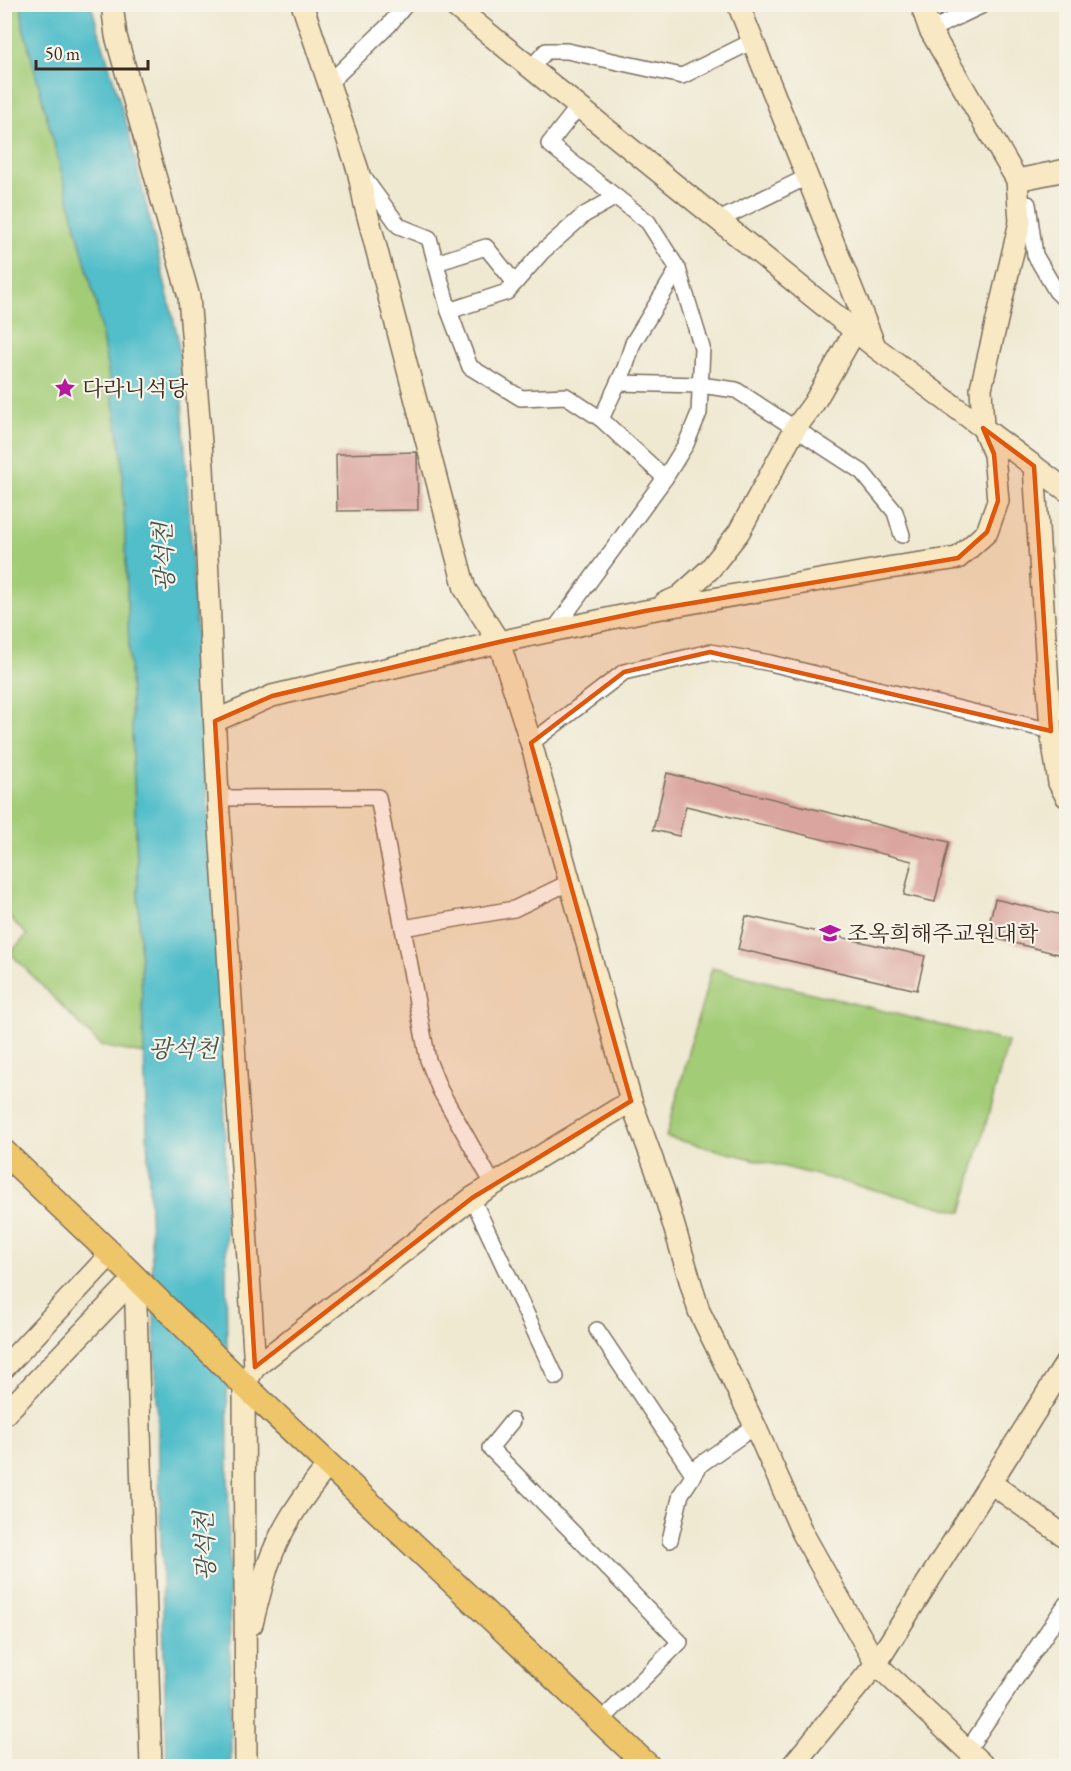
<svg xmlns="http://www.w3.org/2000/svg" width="1071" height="1771" viewBox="0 0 1071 1771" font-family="'EB Garamond','Noto Serif KR',serif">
  <rect width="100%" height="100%" fill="#f7f3e8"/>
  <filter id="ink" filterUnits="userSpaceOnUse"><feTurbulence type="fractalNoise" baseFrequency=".0167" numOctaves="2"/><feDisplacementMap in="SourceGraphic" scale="12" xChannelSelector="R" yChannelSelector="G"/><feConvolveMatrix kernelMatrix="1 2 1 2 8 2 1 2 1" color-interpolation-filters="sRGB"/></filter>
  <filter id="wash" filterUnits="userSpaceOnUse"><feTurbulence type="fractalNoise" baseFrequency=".008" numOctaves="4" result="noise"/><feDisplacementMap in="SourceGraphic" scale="24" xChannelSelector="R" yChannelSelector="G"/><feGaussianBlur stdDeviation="1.35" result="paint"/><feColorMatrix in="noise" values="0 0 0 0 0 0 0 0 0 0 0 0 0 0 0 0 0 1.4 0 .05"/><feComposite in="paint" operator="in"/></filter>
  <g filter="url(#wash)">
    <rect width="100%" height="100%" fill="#efe9d2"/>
    <!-- green -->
    <g fill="#a3cc77" stroke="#6f7b4a" stroke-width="1.5">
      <path d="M4,5H22L23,26L97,306L122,455L144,1054L101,1046L10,953L27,935L4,912Z"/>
      <path d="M712,968L1008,1042L962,1212L666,1137Z"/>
    </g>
    <!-- water -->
    <path fill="#51beca" stroke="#467474" stroke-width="1.5" d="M22,5H91L128,129L178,338L224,1057L231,1766H167L158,1429L122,455L97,306L23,26Z"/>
    <g id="blocks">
      <!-- building -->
      <g fill="#daa59e">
        <path d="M417,452L418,510L337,511L336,454Z"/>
        <path d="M667,773L949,842L935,902L904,895L912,861L686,806L679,836L653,830Z"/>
        <path d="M995,899L1066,916V956L986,936Z"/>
        <path d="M746,916L925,956L917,990L738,949Z"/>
      </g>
    </g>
  </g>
  <g filter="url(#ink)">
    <use href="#blocks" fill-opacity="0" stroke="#7a6d5d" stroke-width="1.5"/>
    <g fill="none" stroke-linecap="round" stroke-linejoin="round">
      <defs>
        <g id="street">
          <path d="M930,30L985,4"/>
          <path d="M531,68L546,51H567L682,76L753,41"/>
          <path d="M329,83L389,25L406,4"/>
          <path d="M361,174L399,226L429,238L449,311L470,367L521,398L566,396L601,419L665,478"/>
          <path d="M1028,204L1035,255L1056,291L1066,301"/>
          <path d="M719,220L807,177"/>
          <path d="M436,263L486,247L515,283"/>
          <path d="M449,311L507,292L542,252L584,215L616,197"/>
          <path d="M618,383L700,385L736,390L862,472L895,512L902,535"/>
          <path d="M601,419L625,368L633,343L678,269"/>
          <path d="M554,630L665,478L686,444L699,413L702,348L678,269L648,222L549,144L578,107"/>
          <path d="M1050,716L1066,711"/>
          <path d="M531,743L624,672L710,652L770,663L1051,731"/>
          <path d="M218,798L378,797L428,1060L440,1090L493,1184"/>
          <path d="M403,928L514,909L570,882"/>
          <path d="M472,1198L556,1377"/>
          <path d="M597,1330L694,1475"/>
          <path d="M512,1421L490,1448L680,1642L600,1722"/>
          <path d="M670,1540L681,1494L701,1464L755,1426"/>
          <path d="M967,1751L1066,1604"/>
        </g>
        <g id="secondary">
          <path d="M112,4L116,36L189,297L203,467L218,798L255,1367L244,1385L246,1766"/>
          <path d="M302,4L358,170L365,205L465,589L499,642L531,743L631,1101L663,1189L699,1311L755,1426L802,1532L876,1664L984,1766"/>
          <path d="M452,4L875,347L1066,490"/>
          <path d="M738,4L874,344"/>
          <path d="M1017,180L1066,170"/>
          <path d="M1034,466L1051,731L1059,783L1066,796"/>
          <path d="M665,603L679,597L710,569L739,532L795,429L814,403L855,331"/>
          <path d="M215,721L272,696L499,642L645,611L888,568L958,558L987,532L998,501L994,454L983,428L981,388L1020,222L1017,180L930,30L921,4"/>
          <path d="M135,1278L151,1766"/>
          <path d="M255,1367L472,1198L631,1101"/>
          <path d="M4,1368L111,1254"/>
          <path d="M4,1415L135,1278"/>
          <path d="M991,1483L1066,1537"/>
          <path d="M252,1624C257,1604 262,1584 268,1565C281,1527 304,1495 329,1464"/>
          <path d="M792,1766L876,1664L1066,1363"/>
        </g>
        <path id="primary" d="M4,1152L111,1254L244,1385L648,1766"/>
      </defs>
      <!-- street casing -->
      <use href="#street" stroke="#7a6d5d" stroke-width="18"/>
      <!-- secondary casing -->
      <use href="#secondary" stroke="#7a6d5d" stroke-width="24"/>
      <!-- primary casing -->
      <use href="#primary" stroke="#7a6d5d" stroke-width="27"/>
      <!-- street -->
      <use href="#street" stroke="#fff" stroke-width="15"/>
      <!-- secondary -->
      <use href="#secondary" stroke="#f8e8c3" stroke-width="21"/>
      <!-- primary -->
      <use href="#primary" stroke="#eec569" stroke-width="24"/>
    </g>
  </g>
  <!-- marked area -->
  <path fill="#df570d" fill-opacity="0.2" stroke="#df570d" stroke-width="4.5" stroke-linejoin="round" d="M983,428L1034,466L1051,731L710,652L624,672L531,743L631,1101L472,1198L255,1367L215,721L272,696L499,642L645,611L958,558L987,532L998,501L994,454Z"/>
  <!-- icons -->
  <defs>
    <symbol id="sight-bare" viewBox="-9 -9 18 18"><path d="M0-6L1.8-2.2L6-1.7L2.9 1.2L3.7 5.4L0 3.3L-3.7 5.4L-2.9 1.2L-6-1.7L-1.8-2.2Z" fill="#b5179e" stroke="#f7f3e8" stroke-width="2.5" paint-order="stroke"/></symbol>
    <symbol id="university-bare" viewBox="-9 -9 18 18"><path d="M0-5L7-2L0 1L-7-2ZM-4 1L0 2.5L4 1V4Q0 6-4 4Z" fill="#b5179e" stroke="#f7f3e8" stroke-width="2.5" paint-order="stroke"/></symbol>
  </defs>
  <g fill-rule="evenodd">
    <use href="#sight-bare" x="50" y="373" width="30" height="30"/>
    <use href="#university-bare" x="815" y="918" width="30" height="30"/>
  </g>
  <g text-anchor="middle" stroke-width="4.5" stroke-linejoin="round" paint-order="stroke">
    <!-- poi labels -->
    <g font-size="22" fill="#3b2a1e" stroke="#f7f3e8" text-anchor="start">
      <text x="82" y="396">다라니석당</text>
      <text x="847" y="941">조옥희해주교원대학</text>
    </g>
    <!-- water labels -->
    <g font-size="24" font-style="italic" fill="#425652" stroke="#f7f3e8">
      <text transform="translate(164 557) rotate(-92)" y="8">광석천</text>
      <text x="183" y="1057">광석천</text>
      <text transform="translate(205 1546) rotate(-92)" y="8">광석천</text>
    </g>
  </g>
  <!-- margin -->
  <rect width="1071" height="1771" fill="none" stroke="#f7f3e8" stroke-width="24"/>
  <!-- scale -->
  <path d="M36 60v9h112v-9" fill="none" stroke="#3b2a1e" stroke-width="3"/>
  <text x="45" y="60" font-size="18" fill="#3b2a1e" stroke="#f7f3e8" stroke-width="4.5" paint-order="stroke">50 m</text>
</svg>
